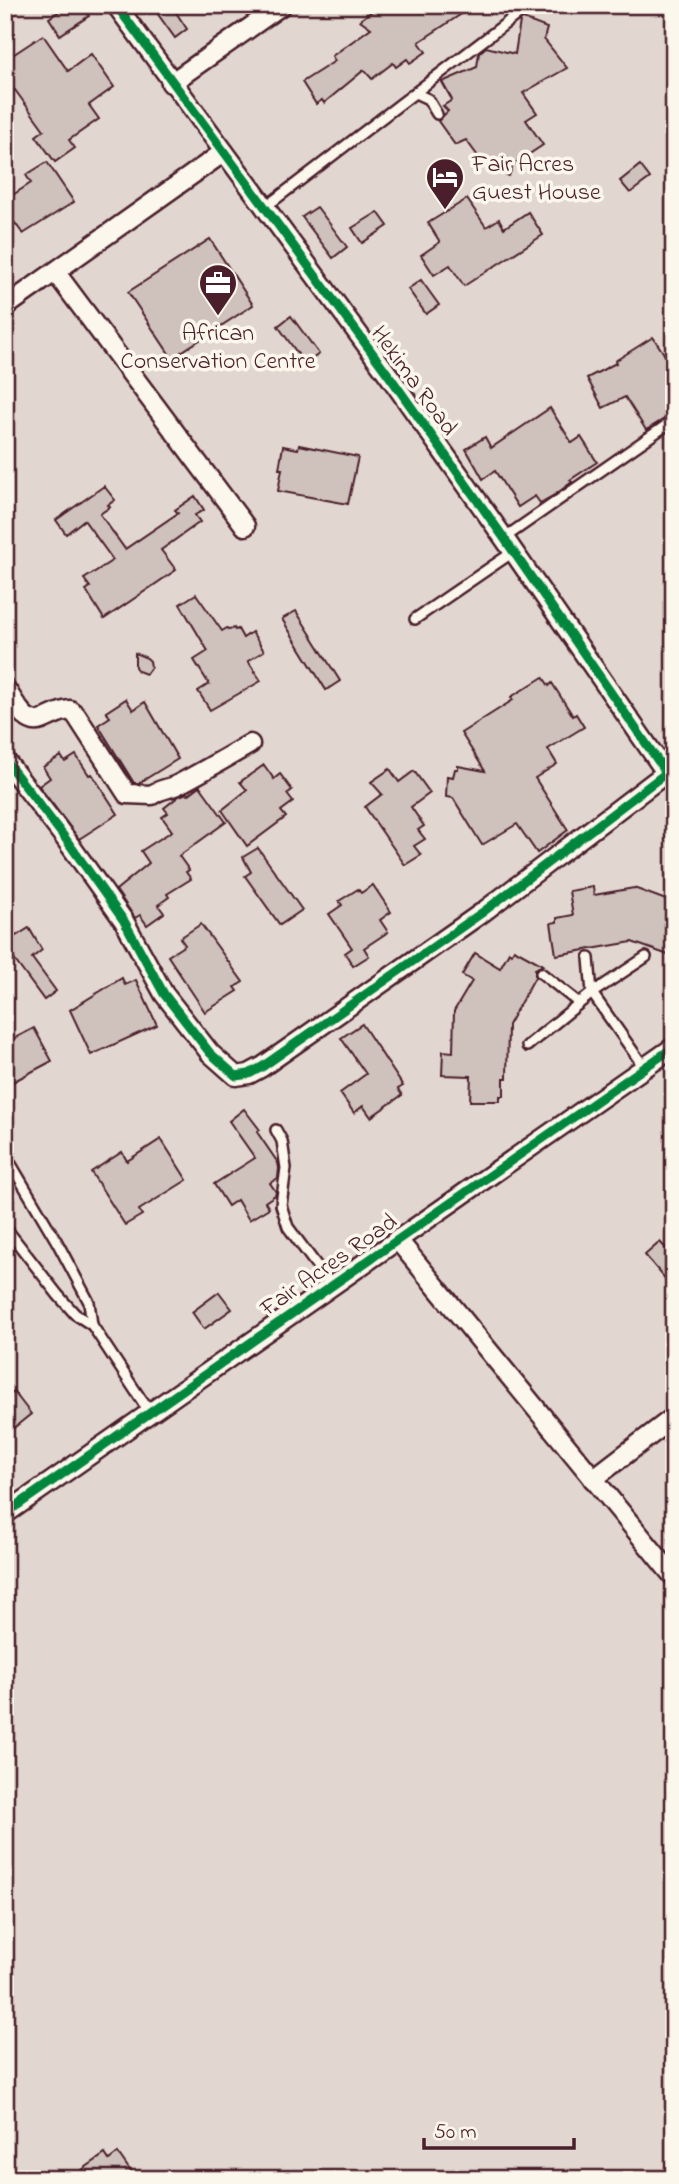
<svg xmlns="http://www.w3.org/2000/svg" width="679" height="2184" viewBox="0 0 679 2184" font-family="'Indie Flower',sans-serif">
  <rect width="100%" height="100%" fill="#fbf7ec"/>
  <filter id="ink" filterUnits="userSpaceOnUse"><feTurbulence type="fractalNoise" baseFrequency=".0143" numOctaves="2"/><feDisplacementMap in="SourceGraphic" scale="14" xChannelSelector="R" yChannelSelector="G"/><feConvolveMatrix kernelMatrix="1 2 1 2 8 2 1 2 1" color-interpolation-filters="sRGB"/></filter>
  <g filter="url(#ink)">
    <!-- green -->
    <rect fill="#e2d7d0" stroke="#967b7e" stroke-width="2" x="5" y="5" width="669" height="2174"/>
    <!-- building -->
    <g fill="#cfc2bc" stroke="#4a1f2b" stroke-width="2">
      <path d="M69,5H82L89,16L60,35L49,18Z"/>
      <path d="M168,5H171L187,29L175,38L157,13Z"/>
      <path d="M380,5H475L419,42L426,52L410,63L407,59L396,67L393,63L372,79L364,70L324,103L322,100L316,104L302,82L335,61L332,56L371,28L360,20Z"/>
      <path d="M523,19L547,28L544,39L567,68L523,93L537,113L526,120L543,145L513,165L509,176L486,167L466,140L455,145L438,121L448,111L443,106L452,100L442,82L477,67L479,53L486,47L515,54L520,21Z"/>
      <path d="M43,35L68,71L91,54L114,87L89,105L99,119L69,140L75,148L55,162L36,136L44,130L15,90L5,96V60Z"/>
      <path d="M47,162L74,202L23,234L15,223L5,229V200L31,183L26,175Z"/>
      <path d="M640,165L650,178L630,193L620,181Z"/>
      <path d="M467,199L486,227L499,219L504,228L528,212L543,235L464,286L450,265L434,275L421,255L440,242L428,223Z"/>
      <path d="M317,207L347,247L333,258L302,217Z"/>
      <path d="M378,212L388,226L362,243L352,228Z"/>
      <path d="M210,239L253,305L172,358L128,292Z"/>
      <path d="M421,280L439,305L426,314L408,289Z"/>
      <path d="M291,316L319,354L305,364L278,326Z"/>
      <path d="M653,337L674,369V413L646,430L625,397L603,408L587,378L616,363L615,361Z"/>
      <path d="M550,408L572,443L581,437L597,462L570,480L572,482L556,494L540,503L535,496L518,507L495,471L483,479L466,449L485,437L491,448Z"/>
      <path d="M299,445L358,457L348,504L278,491L282,469H279L283,446L298,449Z"/>
      <path d="M104,486L115,500L108,505L110,507L100,514L125,549L178,513L175,510L195,496L204,510L195,515L200,522L161,550L176,570L104,619L86,590L90,587L84,579L113,560L84,520L66,534L56,520Z"/>
      <path d="M196,594L222,631L227,628L229,630L234,628L235,630L238,629L243,638L252,632L264,651L248,661L261,681L210,710L198,691L209,684L194,660L208,651L180,604Z"/>
      <path d="M296,611L340,681L326,690L282,619Z"/>
      <path d="M135,653L147,658L150,661L151,667L146,674L138,671L135,667Z"/>
      <path d="M543,677L549,686L552,683L573,716L576,714L584,727L548,749L557,764L535,778L568,830L537,853L517,824L482,845L453,798L446,797L447,776L453,777L455,769H458V766L485,771L461,733L513,700L511,697Z"/>
      <path d="M126,699L133,710L145,702L178,759L139,783H134L98,725L110,717L106,712Z"/>
      <path d="M76,755L89,775L92,774L118,814L79,839L39,786L50,778L43,767L61,756L65,762Z"/>
      <path d="M264,765L274,779L280,774L292,790L287,794L293,802L281,811L286,817L247,846L222,810L247,790L240,782Z"/>
      <path d="M390,769L399,782L414,771L430,793L411,807L424,826L418,830L425,839L414,846L421,855L405,865L365,807L382,794L371,782Z"/>
      <path d="M200,786L226,822L179,856L189,870L186,872L191,879L167,894L169,897L158,905L164,913L147,925L140,915L135,918L116,890L149,863L141,851L172,831L162,817L168,813L164,808L179,796L187,793L188,795Z"/>
      <path d="M258,848L302,910L280,925L245,876L251,872L243,857Z"/>
      <path d="M373,885L391,912L380,920L388,932L364,948L369,956L353,966L345,953L352,948L329,914L342,905L339,901L358,889L361,893Z"/>
      <path d="M593,887L594,895L634,888L674,903V957L632,942L556,955L551,923L557,922V918L573,915L569,891Z"/>
      <path d="M5,920L16,936L29,928L42,950L32,958L56,991L44,1000L5,947Z"/>
      <path d="M201,924L243,982L235,987L238,991L205,1012L168,956L185,945L180,938Z"/>
      <path d="M514,949L543,965L535,969V977L508,1025L507,1078H504V1096H500V1101H470L471,1076L442,1075L443,1051L453,1052L454,1011L472,981L462,975L475,953L500,968L509,952L511,954Z"/>
      <path d="M122,978L125,985L136,980L157,1025L91,1055L70,1010Z"/>
      <path d="M362,1024L403,1086L398,1089L402,1095L371,1117L363,1106L354,1113L340,1093L366,1074L341,1038Z"/>
      <path d="M34,1028L52,1061L5,1086V1043Z"/>
      <path d="M244,1109L260,1130L257,1132L278,1163L279,1168L278,1178L270,1183L276,1192L275,1195L265,1202L269,1208L249,1220L237,1200L228,1206L214,1184L255,1158L229,1121Z"/>
      <path d="M161,1139L187,1180L139,1210L142,1215L125,1225L91,1172L122,1152L127,1161Z"/>
      <path d="M660,1242L674,1257V1289L645,1255Z"/>
      <path d="M219,1292L232,1309L204,1329L192,1312Z"/>
      <path d="M14,1392L31,1414L5,1435V1399Z"/>
      <path d="M118,2153L136,2179H69L105,2154L109,2160Z"/>
    </g>
    <g fill="none" stroke-linecap="round" stroke-linejoin="round">
      <defs>
        <g id="service">
          <path d="M415,93L428,99L437,114"/>
          <path d="M264,208L518,14"/>
          <path d="M504,538L674,420"/>
          <path d="M415,619L513,552"/>
          <path d="M589,958L592,993L644,1067"/>
          <path d="M541,973L579,1003"/>
          <path d="M527,1046L592,993L646,957"/>
          <path d="M276,1130L282,1141L286,1168L281,1205L288,1227L331,1285"/>
          <path d="M5,1154L57,1242L89,1302L92,1325"/>
          <path d="M5,1227L58,1295L75,1314L92,1325L150,1413"/>
        </g>
        <g id="minor">
          <path d="M116,5L390,377L504,538L674,784"/>
          <path d="M171,83L282,5"/>
          <path d="M56,273L245,526"/>
          <path d="M5,307L224,152"/>
          <path d="M5,688C14,700 25,727 42,720C52,716 59,711 70,710L76,715L127,794L152,795C159,789 169,789 177,785C202,772 226,758 250,744"/>
          <path d="M5,760L65,838L124,921L164,994L210,1053L236,1076L249,1074L262,1067L483,912L666,773"/>
          <path d="M397,1239L674,1577"/>
          <path d="M593,1479L674,1417"/>
          <path d="M5,1514L674,1047"/>
        </g>
      </defs>
      <!-- service casing -->
      <use href="#service" stroke="#4a1f2b" stroke-width="14"/>
      <!-- minor casing -->
      <use href="#minor" stroke="#4a1f2b" stroke-width="23"/>
      <!-- service -->
      <use href="#service" stroke="#fbf7ec" stroke-width="9"/>
      <!-- minor -->
      <use href="#minor" stroke="#fbf7ec" stroke-width="18"/>
      <defs>
        <g id="cycleway">
          <path d="M116,5L390,377L504,538L674,784"/>
          <path d="M5,760L65,838L124,921L164,994L210,1053L236,1076L249,1074L262,1067L483,912L666,773"/>
          <path d="M5,1514L674,1047"/>
        </g>
      </defs>
      <!-- cycleway casing -->
      <use href="#cycleway" stroke="#fbf7ec" stroke-width="13"/>
      <!-- cycleway -->
      <use href="#cycleway" stroke="#00873e" stroke-width="9"/>
    </g>
  </g>
  <!-- icons -->
  <defs>
    <symbol id="hotel-pin" viewBox="-11 -11 22 30"><path d="M0 17L-7.5 6A9.5 9.5 0 1 1 7.5 6Z" fill="#4a1f2b" stroke="#fbf7ec"/><path d="M-6-4.5h1.5V1H6V5H4.5V3h-9V5H-6ZM-4 0a1.8 1.8 0 1 1 3.6 0ZM.5 0V-2.5h3Q6-2.5 6 0Z" fill="#fff"/></symbol>
    <symbol id="office-pin" viewBox="-11 -11 22 30"><path d="M0 17L-7.5 6A9.5 9.5 0 1 1 7.5 6Z" fill="#4a1f2b" stroke="#fbf7ec"/><path d="M-6-3h4V-5.5h4V-3h4V5H-6ZM-1-4.5V-3h2v-1.5ZM-6 0V1H6V0Z" fill="#fff"/></symbol>
  </defs>
  <g fill-rule="evenodd">
    <use href="#hotel-pin" x="423" y="155" width="44" height="60"/>
    <use href="#office-pin" x="196" y="261" width="44" height="60"/>
  </g>
  <g text-anchor="middle" stroke-width="7" stroke-linejoin="round" paint-order="stroke">
    <!-- poi labels -->
    <g font-size="24" fill="#4a1f2b" stroke="#fbf7ec" text-anchor="start">
      <text x="472" y="171">Fair Acres<tspan x="472" dy="28">Guest House</tspan></text>
      <text x="218" y="340" text-anchor="middle">African<tspan x="218" dy="28">Conservation Centre</tspan></text>
    </g>
    <!-- street labels -->
    <g font-size="24" fill="#4a1f2b" stroke="#fbf7ec">
      <text transform="translate(415 380) rotate(54)" y="8">Hekima Road</text>
      <text transform="translate(328 1264) rotate(-35)" y="8">Fair Acres Road</text>
    </g>
  </g>
  <!-- margin -->
  <rect width="679" height="2184" fill="none" stroke="#fbf7ec" stroke-width="28"/>
  <rect x="14" y="14" width="651" height="2156" fill="none" stroke="#4a1f2b" stroke-width="2.5" filter="url(#ink)"/>
  <!-- scale -->
  <path d="M424 2138v10h150v-10" fill="none" stroke="#4a1f2b" stroke-width="3.5"/>
  <text x="434" y="2138" font-size="21" fill="#4a1f2b" stroke="#fbf7ec" stroke-width="5" paint-order="stroke">50 m</text>
</svg>
